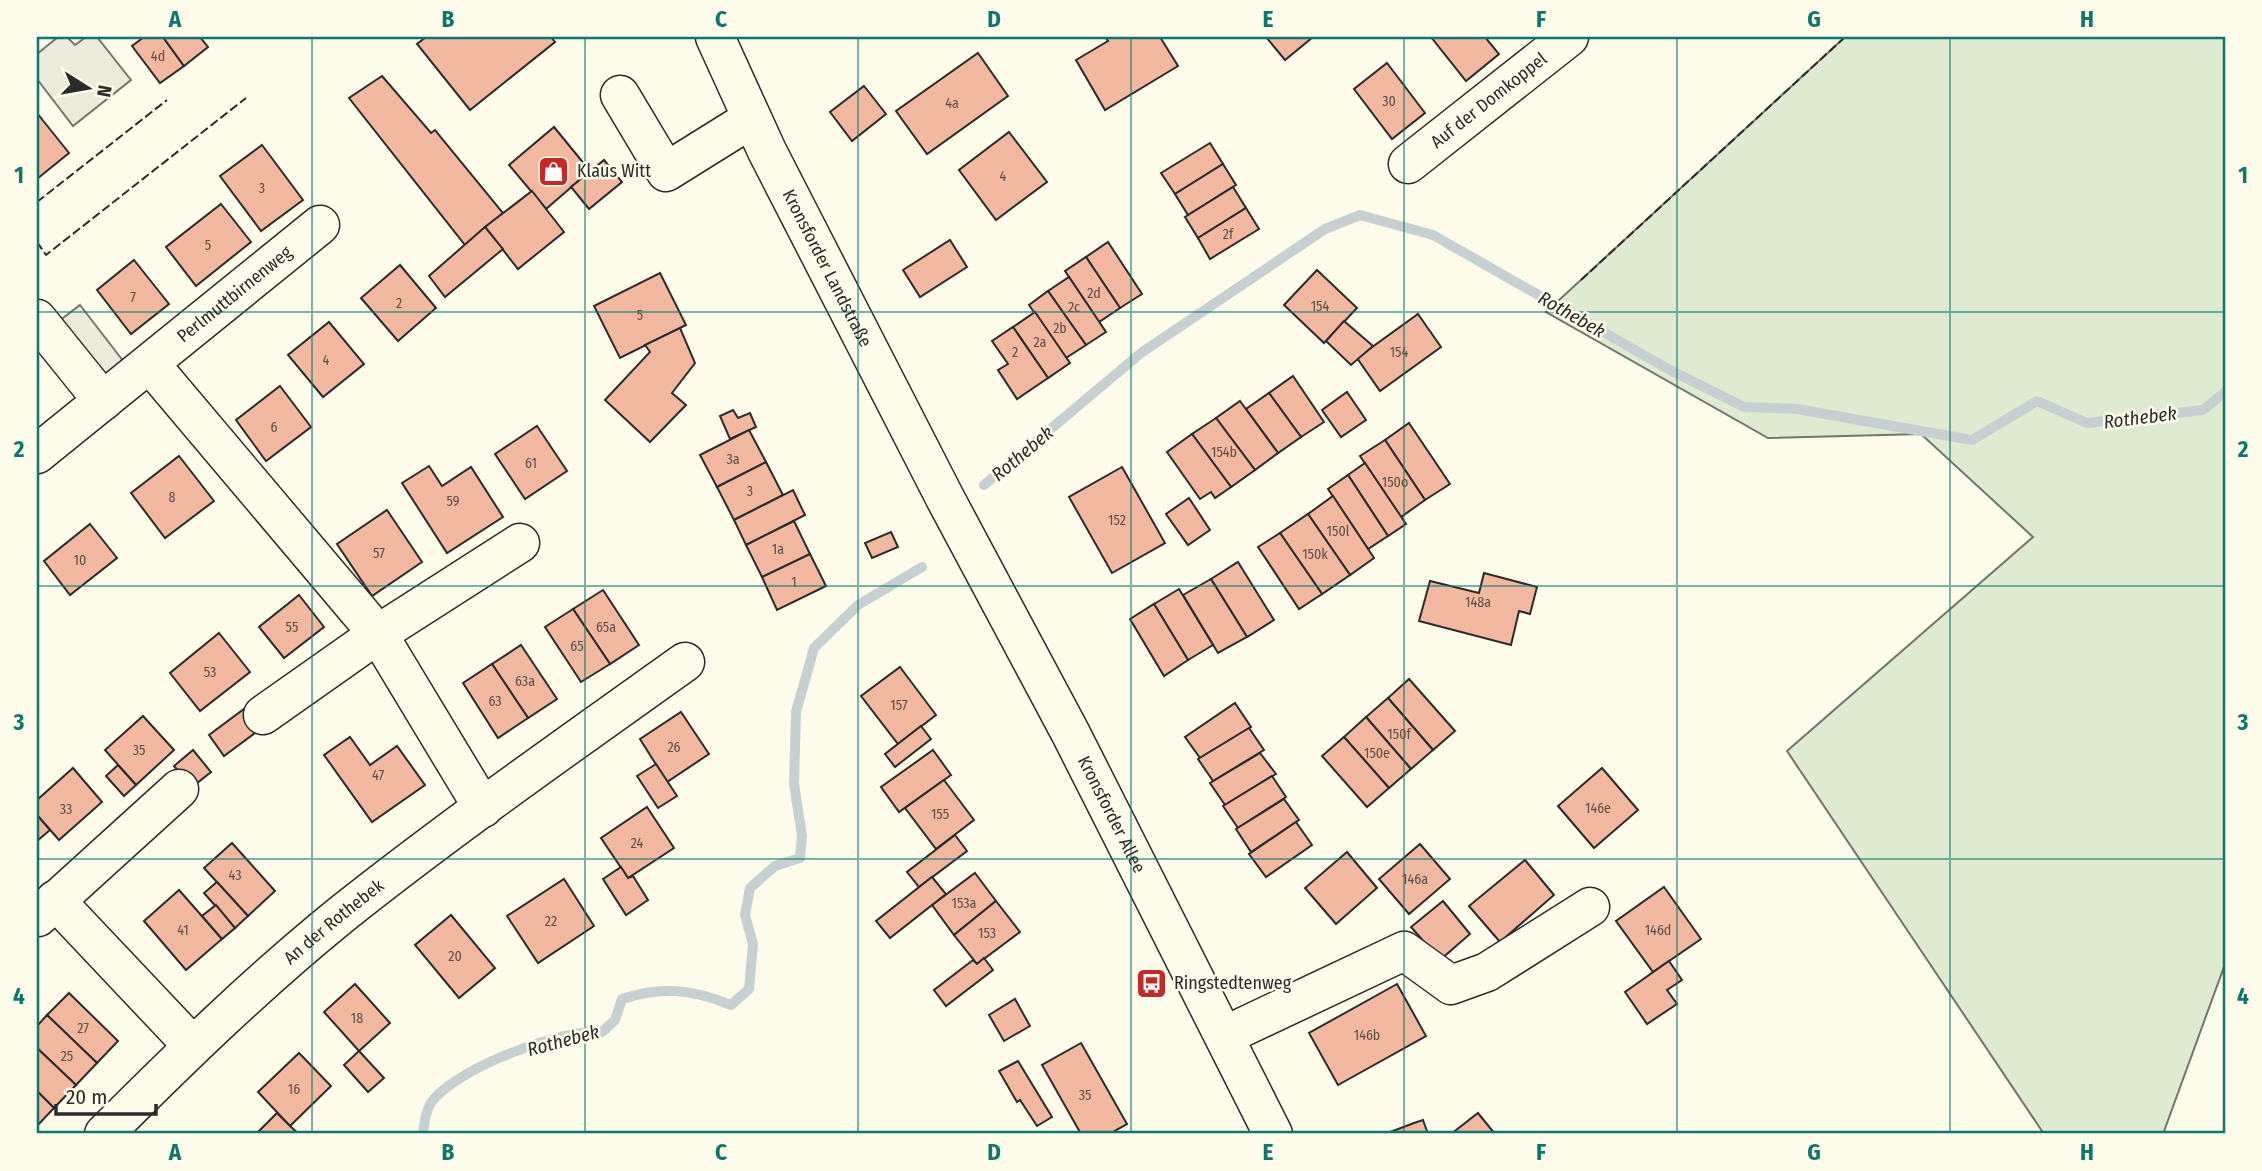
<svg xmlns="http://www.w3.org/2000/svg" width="2262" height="1171" viewBox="0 0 2262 1171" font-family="'Fira Sans Condensed',sans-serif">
  <rect width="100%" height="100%" fill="#fdfbea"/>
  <!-- green -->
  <path fill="#deebd1" stroke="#74746e" stroke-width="2" d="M1845,37H2225V964L2163,1134H2044L1787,751L2033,537L1921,434L1768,438L1546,312Z"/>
  <!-- parking -->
  <g fill="#eceadb" stroke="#74746e" stroke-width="2">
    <path d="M58,37H67L75,45L86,37H97L131,80L73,126L37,79V54Z"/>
    <path d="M80,305L127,366L108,379L46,331Z"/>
  </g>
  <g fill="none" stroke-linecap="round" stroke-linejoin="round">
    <!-- stream -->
    <g stroke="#c7d0d0" stroke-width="10">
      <path d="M984,485L1141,353L1325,229L1360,215L1433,235L1670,370L1744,407L1797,409L1972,440L2037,401L2087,423L2203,410L2225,392"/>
      <path d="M423,1134C424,1123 426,1107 434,1099C461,1067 561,1029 602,1032L615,1020L622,999C661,986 692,989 731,1005L749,989L753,944L745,915L750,888L775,866L800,858L802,836L794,784L796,712L814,648L858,605L922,567"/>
    </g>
  </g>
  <!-- building -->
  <g fill="#f2b8a0" stroke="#2b2b2b" stroke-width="2">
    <path d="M144,37H163L184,66L160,83L132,46Z"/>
    <path d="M163,37H200L208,47L184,66Z"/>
    <path d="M426,37H551L555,42L470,110L417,44Z"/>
    <path d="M1105,37H1160L1178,66L1105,110L1076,60L1108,41Z"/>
    <path d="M1266,37H1313L1285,60Z"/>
    <path d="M1431,37H1485L1499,54L1466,81Z"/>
    <path d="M978,53L1008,96L927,154L896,111Z"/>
    <path d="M1387,63L1425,113L1392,139L1354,89Z"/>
    <path d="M382,76L431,133L435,130L503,213L465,245L349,98Z"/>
    <path d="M864,86L886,114L852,141L830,112Z"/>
    <path d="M37,113L69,153L37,179Z"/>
    <path d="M554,127L590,171L546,209L509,165Z"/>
    <path d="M1009,132L1047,182L996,220L959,170Z"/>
    <path d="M1210,143L1223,164L1175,194L1161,173Z"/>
    <path d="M262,145L303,200L261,231L220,176Z"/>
    <path d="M604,160L622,182L589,209L571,187Z"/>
    <path d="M1223,164L1236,185L1188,215L1175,194Z"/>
    <path d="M1233,187L1246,208L1198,238L1185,217Z"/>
    <path d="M532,191L564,232L518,269L485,227Z"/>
    <path d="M221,204L251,242L196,286L166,247Z"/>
    <path d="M1246,208L1259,229L1210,259L1198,238Z"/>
    <path d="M485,227L503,249L445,297L429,276Z"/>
    <path d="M950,240L967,267L920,297L903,270Z"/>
    <path d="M1108,242L1142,294L1120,308L1086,257Z"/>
    <path d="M1086,257L1120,308L1099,322L1065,271Z"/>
    <path d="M134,260L169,304L131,334L97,290Z"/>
    <path d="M400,265L436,308L398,341L361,298Z"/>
    <path d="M1317,270L1357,308L1324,343L1284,305Z"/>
    <path d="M660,273L686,325L620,358L594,306Z"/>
    <path d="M1069,277L1106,332L1086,345L1048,291Z"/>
    <path d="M1048,291L1086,345L1066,358L1029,305Z"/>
    <path d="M1035,312L1070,363L1048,378L1013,327Z"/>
    <path d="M1418,314L1441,347L1380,391L1357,358Z"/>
    <path d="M1344,321L1373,346L1351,365L1326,341Z"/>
    <path d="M329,322L364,364L323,397L288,355Z"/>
    <path d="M1013,327L1048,378L1017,399L998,370L1008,364L992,341Z"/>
    <path d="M680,328L695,363L672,393L686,405L650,442L605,400L650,352L645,345Z"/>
    <path d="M1293,376L1324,422L1301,437L1269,393Z"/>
    <path d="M280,386L311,427L266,461L236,420Z"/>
    <path d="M1347,392L1366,420L1341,437L1322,410Z"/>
    <path d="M1269,393L1301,437L1278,453L1246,409Z"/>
    <path d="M1240,401L1278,453L1255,470L1216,418Z"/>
    <path d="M733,410L738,418L750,413L756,427L730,439L720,416Z"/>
    <path d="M1216,418L1255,470L1231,487L1192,434Z"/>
    <path d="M1409,423L1450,484L1425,500L1385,440Z"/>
    <path d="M537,426L567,471L525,499L495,454Z"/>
    <path d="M749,430L766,462L717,487L700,455Z"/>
    <path d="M1192,434L1231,487L1215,498L1211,492L1200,499L1167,452Z"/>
    <path d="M1385,440L1425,500L1401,517L1360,456Z"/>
    <path d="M179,456L214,501L165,538L131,493Z"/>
    <path d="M766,462L783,495L734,520L717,487Z"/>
    <path d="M1365,463L1406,524L1388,536L1348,475Z"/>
    <path d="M429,466L442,486L471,467L503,517L447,553L402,483Z"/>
    <path d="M1122,467L1165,543L1112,573L1069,497Z"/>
    <path d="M1348,475L1388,536L1368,549L1328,489Z"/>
    <path d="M793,490L805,515L746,545L734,520Z"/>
    <path d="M1333,496L1374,558L1350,575L1308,514Z"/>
    <path d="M1189,498L1210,530L1188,545L1166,514Z"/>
    <path d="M387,510L422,562L372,596L337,544Z"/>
    <path d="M1308,514L1350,575L1322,594L1280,533Z"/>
    <path d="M794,521L810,554L762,577L746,545Z"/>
    <path d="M90,524L117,558L70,595L44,561Z"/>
    <path d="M891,532L898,547L872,558L865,543Z"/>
    <path d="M1280,533L1322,594L1299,609L1258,547Z"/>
    <path d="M810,554L826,586L777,610L762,577Z"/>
    <path d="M1238,562L1274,620L1247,637L1211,579Z"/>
    <path d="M1484,573L1537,587L1530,614L1519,611L1511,645L1419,621L1430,581L1479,593Z"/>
    <path d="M1211,579L1247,637L1218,653L1183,595Z"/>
    <path d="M1179,589L1213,645L1188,660L1154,604Z"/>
    <path d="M603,590L639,645L610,664L573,609Z"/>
    <path d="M299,595L324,627L284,658L259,627Z"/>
    <path d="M1154,604L1188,660L1164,676L1130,619Z"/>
    <path d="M573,609L610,664L581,682L545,627Z"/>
    <path d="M219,633L250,672L200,711L170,673Z"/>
    <path d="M521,645L557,699L528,718L492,664Z"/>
    <path d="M492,664L528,718L498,738L463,683Z"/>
    <path d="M900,667L936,715L898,744L861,696Z"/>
    <path d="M1409,679L1455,731L1433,750L1388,698Z"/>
    <path d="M1388,698L1433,750L1411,769L1366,717Z"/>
    <path d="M1235,703L1251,727L1200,758L1185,737Z"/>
    <path d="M244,709L259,730L224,756L209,735Z"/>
    <path d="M681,712L709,754L667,782L640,739Z"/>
    <path d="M143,716L174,750L136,785L105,750Z"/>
    <path d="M1366,717L1411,769L1389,788L1344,737Z"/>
    <path d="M921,726L931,739L895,767L885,754Z"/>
    <path d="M1249,728L1264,750L1213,781L1198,759Z"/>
    <path d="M350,737L370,765L397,746L425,785L372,822L324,755Z"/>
    <path d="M1344,737L1389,788L1367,807L1322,756Z"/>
    <path d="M193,750L211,772L192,787L174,766Z"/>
    <path d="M933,750L951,775L899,812L881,787Z"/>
    <path d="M1260,753L1276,774L1225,805L1210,783Z"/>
    <path d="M656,764L677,796L658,808L637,776Z"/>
    <path d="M118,765L136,785L124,796L106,776Z"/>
    <path d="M73,768L102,802L59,840L37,815V800Z"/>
    <path d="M1602,768L1638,810L1594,848L1558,806Z"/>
    <path d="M1272,776L1286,797L1238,828L1223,806Z"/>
    <path d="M944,780L974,820L936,849L905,808Z"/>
    <path d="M1284,799L1299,820L1251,852L1236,829Z"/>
    <path d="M647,807L674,848L628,878L601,838Z"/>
    <path d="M37,815L50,830L37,841Z"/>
    <path d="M1296,822L1312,845L1266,877L1249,854Z"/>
    <path d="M955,835L967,851L919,887L907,872Z"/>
    <path d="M232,843L275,891L248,916L204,868Z"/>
    <path d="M1420,844L1450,879L1409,914L1379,879Z"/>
    <path d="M1347,852L1377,888L1336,924L1305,888Z"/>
    <path d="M1525,860L1554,895L1500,942L1469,906Z"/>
    <path d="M621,867L628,878L633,876L648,900L626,915L603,879Z"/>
    <path d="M975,873L996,901L954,935L932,905Z"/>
    <path d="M932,877L946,894L890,938L876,921Z"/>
    <path d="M564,879L594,926L538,963L507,916Z"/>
    <path d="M217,882L248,916L235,928L204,893Z"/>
    <path d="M1664,887L1701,939L1653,972L1616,921Z"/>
    <path d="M179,890L222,939L186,970L144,921Z"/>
    <path d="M996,901L1020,932L977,964L954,935Z"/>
    <path d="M1443,901L1470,934L1440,960L1411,927Z"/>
    <path d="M216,905L235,928L222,939L202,916Z"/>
    <path d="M451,915L495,968L459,998L415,945Z"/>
    <path d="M984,958L993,970L946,1006L934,990L973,960L977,964Z"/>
    <path d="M1669,961L1682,980L1667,990L1677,1004L1647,1024L1625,992Z"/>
    <path d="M355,984L390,1023L359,1051L324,1012Z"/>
    <path d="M1397,984L1426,1036L1338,1085L1309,1033Z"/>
    <path d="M69,993L118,1041L97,1063L47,1015Z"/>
    <path d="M1015,999L1030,1026L1004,1041L989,1015Z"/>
    <path d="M47,1015L97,1063L76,1085L37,1048V1026Z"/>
    <path d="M1081,1043L1127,1124L1109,1134H1081L1042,1065Z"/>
    <path d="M37,1048L76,1085L54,1108L37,1091Z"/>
    <path d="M359,1051L384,1078L368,1092L344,1065Z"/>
    <path d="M299,1053L331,1086L290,1126L258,1092Z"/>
    <path d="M1018,1061L1052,1117L1037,1126L1020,1100L1017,1102L999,1071Z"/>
    <path d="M37,1091L54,1108L37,1126Z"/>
    <path d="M277,1113L290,1126L299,1134H256Z"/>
    <path d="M1478,1113L1495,1134H1451Z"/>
    <path d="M1423,1120L1428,1134H1385L1414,1123Z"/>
  </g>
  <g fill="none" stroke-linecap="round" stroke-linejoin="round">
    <defs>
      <g id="minor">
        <path d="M620,95L666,172L751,119"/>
        <path id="s1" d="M1408,164L1569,37"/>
        <path d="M37,319L103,401"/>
        <path d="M150,364L378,634L483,808"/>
        <path id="s2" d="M37,454L320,225"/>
        <path d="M263,715L378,634L520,543"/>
        <path d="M55,900L192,1045"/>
        <path d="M38,917L179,789"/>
        <path d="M1224,1036L1404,951L1451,985L1487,972L1590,907"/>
        <path id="s3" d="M104,1134C180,1058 258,982 342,914C453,826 570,744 685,662"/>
      </g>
      <g id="major">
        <path id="s4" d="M715,37L767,151L945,498L1071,734L1273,1134"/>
      </g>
    </defs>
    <!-- minor casing -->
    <use href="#minor" stroke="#2b2b2b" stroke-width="41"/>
    <!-- major casing -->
    <use href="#major" stroke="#2b2b2b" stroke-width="41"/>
    <!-- minor -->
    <use href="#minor" stroke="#fdfbea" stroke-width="38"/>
    <!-- major -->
    <use href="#major" stroke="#fdfbea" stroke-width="38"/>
    <!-- fence -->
    <g stroke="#2b2b2b" stroke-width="2" stroke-dasharray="9 3.5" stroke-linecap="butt">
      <path d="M37,202L167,100"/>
      <path d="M37,242L46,255L246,98"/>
      <path d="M1581,280L1845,37"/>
    </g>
  </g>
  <!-- grid -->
  <path fill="none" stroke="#0f766e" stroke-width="2" stroke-opacity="0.55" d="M312,37V1134M585,37V1134M858,37V1134M1131,37V1134M1404,37V1134M1677,37V1134M1950,37V1134M37,312H2225M37,586H2225M37,859H2225"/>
  <!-- icons -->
  <defs>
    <symbol id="shop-square" viewBox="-11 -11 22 22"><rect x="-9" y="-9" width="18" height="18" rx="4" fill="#c62828" stroke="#fdfbea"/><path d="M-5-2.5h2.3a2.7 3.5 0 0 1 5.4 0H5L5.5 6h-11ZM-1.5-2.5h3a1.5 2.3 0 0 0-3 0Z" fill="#fff"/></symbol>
    <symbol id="bus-square" viewBox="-11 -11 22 22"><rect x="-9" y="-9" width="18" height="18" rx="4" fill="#c62828" stroke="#fdfbea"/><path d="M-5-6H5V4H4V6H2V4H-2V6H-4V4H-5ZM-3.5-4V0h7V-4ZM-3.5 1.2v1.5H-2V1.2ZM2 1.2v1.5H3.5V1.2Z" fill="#fff"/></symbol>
  </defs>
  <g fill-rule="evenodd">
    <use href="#shop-square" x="536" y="154" width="35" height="35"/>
    <use href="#bus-square" x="1134" y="966" width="35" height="35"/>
  </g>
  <g text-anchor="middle" stroke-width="5" stroke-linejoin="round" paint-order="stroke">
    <!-- number labels -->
    <g font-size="14" fill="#5d4e48">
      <text x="158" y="61">4d</text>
      <text x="1389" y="106">30</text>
      <text x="952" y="108">4a</text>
      <text x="1003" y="181">4</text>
      <text x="262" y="193">3</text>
      <text x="1228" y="239">2f</text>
      <text x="208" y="250">5</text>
      <text x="1094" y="298">2d</text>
      <text x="133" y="302">7</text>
      <text x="399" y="308">2</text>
      <text x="1320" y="311">154</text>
      <text x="1074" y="312">2c</text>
      <text x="640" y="320">5</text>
      <text x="1060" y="333">2b</text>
      <text x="1040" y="347">2a</text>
      <text x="1015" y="357">2</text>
      <text x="1399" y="357">154</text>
      <text x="326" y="365">4</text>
      <text x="274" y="432">6</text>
      <text x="1224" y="457">154b</text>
      <text x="733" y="464">3a</text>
      <text x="531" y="468">61</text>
      <text x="1395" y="487">150o</text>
      <text x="750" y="496">3</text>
      <text x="172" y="502">8</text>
      <text x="453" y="506">59</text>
      <text x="1117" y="525">152</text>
      <text x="1338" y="536">150l</text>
      <text x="778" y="554">1a</text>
      <text x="379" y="558">57</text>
      <text x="1315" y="559">150k</text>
      <text x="80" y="565">10</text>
      <text x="794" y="587">1</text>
      <text x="1478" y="607">148a</text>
      <text x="292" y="632">55</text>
      <text x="606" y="632">65a</text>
      <text x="577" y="651">65</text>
      <text x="210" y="677">53</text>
      <text x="525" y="686">63a</text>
      <text x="495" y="706">63</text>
      <text x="899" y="710">157</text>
      <text x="1399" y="739">150f</text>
      <text x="674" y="752">26</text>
      <text x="139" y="755">35</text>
      <text x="1377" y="758">150e</text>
      <text x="378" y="780">47</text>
      <text x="1598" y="813">146e</text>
      <text x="66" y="814">33</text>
      <text x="940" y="819">155</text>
      <text x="637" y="848">24</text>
      <text x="235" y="880">43</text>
      <text x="1415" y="884">146a</text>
      <text x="964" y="908">153a</text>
      <text x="551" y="926">22</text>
      <text x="183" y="935">41</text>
      <text x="1658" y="935">146d</text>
      <text x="987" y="938">153</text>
      <text x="455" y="961">20</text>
      <text x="357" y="1023">18</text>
      <text x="83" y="1033">27</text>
      <text x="1367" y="1040">146b</text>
      <text x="67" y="1061">25</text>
      <text x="294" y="1094">16</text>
      <text x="1085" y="1100">35</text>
    </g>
    <!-- street labels -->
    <g font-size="18" fill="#2b2b2b" stroke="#fdfbea">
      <text dy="6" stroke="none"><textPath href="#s1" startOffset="103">Auf der Domkoppel</textPath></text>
      <text dy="6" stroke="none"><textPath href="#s4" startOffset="257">Kronsforder Landstraße</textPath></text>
      <text dy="6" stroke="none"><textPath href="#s2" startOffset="254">Perlmuttbirnenweg</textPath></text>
      <text dy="6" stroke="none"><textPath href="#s4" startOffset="873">Kronsforder Allee</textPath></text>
      <text dy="6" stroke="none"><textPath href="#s3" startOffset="313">An der Rothebek</textPath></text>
    </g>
    <!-- poi labels -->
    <g font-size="18" fill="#2b2b2b" stroke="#fdfbea" text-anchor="start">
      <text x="577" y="177">Klaus Witt</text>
      <text x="1174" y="989">Ringstedtenweg</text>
    </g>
    <!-- water labels -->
    <g font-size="19" font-style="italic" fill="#2b2b2b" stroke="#fdfbea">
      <text transform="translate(1572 314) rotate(30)" y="7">Rothebek</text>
      <text transform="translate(2140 417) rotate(-7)" y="7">Rothebek</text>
      <text transform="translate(1022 453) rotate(-40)" y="7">Rothebek</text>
      <text transform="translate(563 1040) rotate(-15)" y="7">Rothebek</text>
    </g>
  </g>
  <!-- border -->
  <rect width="2262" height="1171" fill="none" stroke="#fdfbea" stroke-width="77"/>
  <!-- north arrow -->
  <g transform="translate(88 88) rotate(101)" stroke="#fdfbea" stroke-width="5" paint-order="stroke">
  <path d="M0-5L12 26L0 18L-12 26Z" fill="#2b2b2b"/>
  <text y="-10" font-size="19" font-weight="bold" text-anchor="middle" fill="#2b2b2b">N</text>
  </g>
  <!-- scale -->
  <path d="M56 1104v10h100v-10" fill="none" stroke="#2b2b2b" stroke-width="3.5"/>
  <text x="66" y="1104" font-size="21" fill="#2b2b2b" stroke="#fdfbea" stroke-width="5" paint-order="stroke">20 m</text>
  <rect x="38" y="38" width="2186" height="1094" fill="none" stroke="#0f766e" stroke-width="2.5"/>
  <g font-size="23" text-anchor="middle" font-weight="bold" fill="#0f766e">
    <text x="175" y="27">A</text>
    <text x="448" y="27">B</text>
    <text x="721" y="27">C</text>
    <text x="994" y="27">D</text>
    <text x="1268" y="27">E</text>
    <text x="1541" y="27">F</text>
    <text x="1814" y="27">G</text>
    <text x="2087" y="27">H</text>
    <text x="19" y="183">1</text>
    <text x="2243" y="183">1</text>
    <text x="19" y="457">2</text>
    <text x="2243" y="457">2</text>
    <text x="19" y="730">3</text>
    <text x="2243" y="730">3</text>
    <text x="19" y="1004">4</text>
    <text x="2243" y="1004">4</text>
    <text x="175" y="1160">A</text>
    <text x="448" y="1160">B</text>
    <text x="721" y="1160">C</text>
    <text x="994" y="1160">D</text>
    <text x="1268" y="1160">E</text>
    <text x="1541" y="1160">F</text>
    <text x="1814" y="1160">G</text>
    <text x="2087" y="1160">H</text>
  </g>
</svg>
